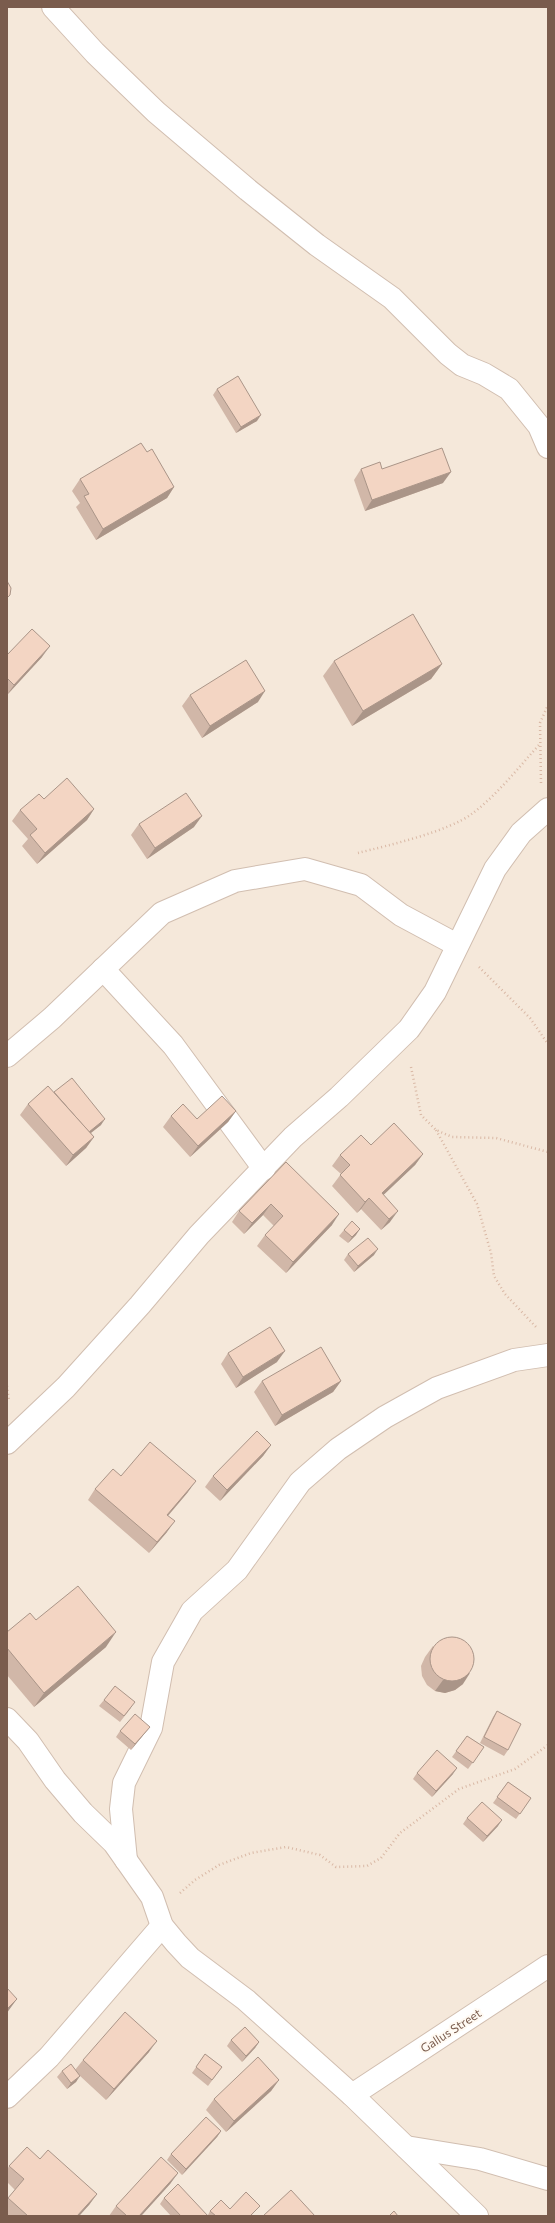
<svg xmlns="http://www.w3.org/2000/svg" width="555" height="2223" viewBox="0 0 555 2223" font-family="Commissioner,sans-serif">
  <rect width="100%" height="100%" fill="#fdf6ec"/>
  <!-- residential -->
  <rect fill="#f5e8da" x="7" y="7" width="541" height="2209"/>
  <g fill="none" stroke-linecap="round" stroke-linejoin="round">
    <defs>
      <g id="minor">
        <path d="M53,7L95,53L156,112L248,190L317,245L392,298L448,354L462,365L484,374L509,389L539,426L548,447"/>
        <path d="M103,969L173,1045L264,1169"/>
        <path d="M7,1056L52,1018L162,913L235,881L305,869L361,885L401,915L457,945"/>
        <path d="M7,1443L66,1387L140,1305L199,1235L293,1137L339,1097L409,1029L435,992L495,869L521,833L548,809"/>
        <path d="M7,1719L28,1741L55,1780L83,1813L114,1843L152,1897L162,1926L176,1943L190,1958L246,2000L352,2095L477,2216"/>
        <path d="M126,1860L121,1809L124,1783L151,1728L163,1662L192,1611L237,1570L300,1482L338,1449L385,1417L437,1388L514,1360L548,1355"/>
        <path d="M352,2095L548,1966"/>
        <path d="M7,2097L49,2057L162,1926"/>
        <path d="M406,2147L480,2159L548,2179"/>
      </g>
    </defs>
    <!-- minor casing -->
    <use href="#minor" stroke="#d1beb0" stroke-width="24"/>
    <!-- path -->
    <g stroke="#d9b8a5" stroke-width="2.5" stroke-dasharray="1 3" stroke-linecap="butt">
      <path d="M541,783L540,723L548,705"/>
      <path d="M358,853C389,845 448,832 473,813C498,794 518,768 539,745"/>
      <path d="M479,967L530,1018L548,1044"/>
      <path d="M411,1067L421,1115L436,1130L452,1137L496,1138L548,1152"/>
      <path d="M436,1130L477,1204L491,1253L494,1276L505,1294L536,1327"/>
      <path d="M7,1386L9,1401"/>
      <path d="M180,1893L195,1880L219,1865L251,1853L286,1847L320,1855L336,1867L367,1866L381,1858L400,1833L459,1789L515,1769L548,1745"/>
    </g>
    <!-- minor -->
    <use href="#minor" stroke="#fff" stroke-width="22"/>
  </g>
  <!-- wall -->
  <g fill="#d1b7a8">
    <path d="M217,389L257,421L236,433L213,395Z"/>
    <path d="M147,452L174,487L167,498L96,540L76,507L80,503L72,491L80,479Z"/>
    <path d="M361,469H382L443,483L365,511L354,480Z"/>
    <path d="M7,655L42,657L7,695Z"/>
    <path d="M334,661L442,664L431,679L352,726L323,676Z"/>
    <path d="M190,695L258,702L202,738L182,706Z"/>
    <path d="M44,799L94,809L87,820L37,864L22,846L28,839L12,821L20,810Z"/>
    <path d="M139,824L194,827L147,859L131,835Z"/>
    <path d="M54,1093L101,1125L91,1133L94,1137L86,1148L66,1166L20,1115L28,1104Z"/>
    <path d="M236,1111L228,1122L190,1157L163,1127L171,1116L197,1119Z"/>
    <path d="M371,1145L423,1154L415,1165L383,1195L390,1222L381,1230L361,1209L357,1213L332,1186L341,1174L332,1166L340,1155Z"/>
    <path d="M286,1162L332,1225L286,1273L257,1246L265,1235L274,1226L263,1215L244,1234L232,1222L239,1211Z"/>
    <path d="M344,1230L356,1235L348,1243L339,1236Z"/>
    <path d="M348,1254L374,1255L354,1272L344,1260Z"/>
    <path d="M228,1353L277,1362L236,1388L221,1364Z"/>
    <path d="M262,1381H341L333,1392L275,1426L254,1392Z"/>
    <path d="M271,1445L263,1456L220,1501L205,1487L213,1476Z"/>
    <path d="M121,1476L188,1492L168,1516L167,1532L149,1553L88,1500L95,1489Z"/>
    <path d="M7,1632L106,1647L34,1707L7,1675Z"/>
    <path d="M433,1646L463,1684L455,1690L445,1693L435,1691L427,1685L422,1676L421,1666L425,1657Z"/>
    <path d="M104,1700L131,1708L120,1722L99,1706Z"/>
    <path d="M497,1711L508,1750L504,1756L480,1743L493,1717Z"/>
    <path d="M150,1727L145,1733L131,1750L116,1737L120,1731Z"/>
    <path d="M467,1736L484,1747L468,1769L452,1757Z"/>
    <path d="M417,1773L453,1774L432,1797L413,1779Z"/>
    <path d="M508,1782L531,1798L516,1819L493,1803Z"/>
    <path d="M467,1818L498,1826L483,1842L463,1824Z"/>
    <path d="M231,2040L259,2042L255,2048L242,2062L227,2046Z"/>
    <path d="M149,2052L106,2100L79,2075L76,2082L67,2089L57,2077L62,2071L75,2070L83,2060Z"/>
    <path d="M205,2054L222,2067L208,2086L192,2073Z"/>
    <path d="M279,2080L271,2091L226,2132L206,2110L214,2099Z"/>
    <path d="M221,2131L217,2137L182,2175L167,2160L171,2154Z"/>
    <path d="M40,2159L97,2194L89,2205L79,2216H8L7,2215V2199L15,2190L7,2182V2170L9,2166Z"/>
    <path d="M178,2173L170,2184L141,2216H109L116,2206Z"/>
    <path d="M164,2198L208,2215L210,2211L230,2209L255,2211L251,2216H171L160,2204Z"/>
  </g>
  <!-- shaded-wall -->
  <g fill="#aa9588">
    <path d="M261,415L257,421L236,433L241,427Z"/>
    <path d="M451,472L443,483L365,511L372,500Z"/>
    <path d="M174,487L167,498L96,540L103,529Z"/>
    <path d="M50,646L42,657L7,695L14,685Z"/>
    <path d="M442,664L431,679L352,726L363,711Z"/>
    <path d="M265,691L258,702L202,738L210,726Z"/>
    <path d="M94,809L87,820L37,864L45,853Z"/>
    <path d="M202,816L194,827L147,859L155,848Z"/>
    <path d="M236,1111L228,1122L190,1157L198,1146Z"/>
    <path d="M105,1119L101,1125L83,1139L87,1133Z"/>
    <path d="M94,1137L86,1148L66,1166L73,1155Z"/>
    <path d="M423,1154L415,1165L374,1204L382,1193Z"/>
    <path d="M369,1198L361,1209L357,1213L365,1202Z"/>
    <path d="M271,1204L263,1215L244,1234L252,1223Z"/>
    <path d="M398,1211L390,1222L381,1230L389,1219Z"/>
    <path d="M339,1214L332,1225L286,1273L293,1262Z"/>
    <path d="M360,1229L356,1235L348,1243L352,1237Z"/>
    <path d="M378,1249L374,1255L354,1272L358,1266Z"/>
    <path d="M285,1351L277,1362L236,1388L243,1377Z"/>
    <path d="M341,1381L333,1392L275,1426L282,1415Z"/>
    <path d="M271,1445L263,1456L220,1501L227,1490Z"/>
    <path d="M196,1481L188,1492L159,1526L167,1515Z"/>
    <path d="M175,1521L167,1532L149,1553L157,1542Z"/>
    <path d="M116,1632L106,1647L34,1707L44,1693Z"/>
    <path d="M470,1673L463,1684L455,1690L445,1693L435,1691L443,1680Z"/>
    <path d="M150,1727L145,1733L131,1750L135,1744Z"/>
    <path d="M457,1768L453,1774L432,1797L436,1791Z"/>
    <path d="M502,1820L498,1826L483,1842L487,1836Z"/>
    <path d="M17,1999L9,2010L7,2013V2009Z"/>
    <path d="M157,2041L149,2052L106,2100L114,2089Z"/>
    <path d="M259,2042L255,2048L242,2062L246,2056Z"/>
    <path d="M80,2076L76,2082L67,2089L71,2083Z"/>
    <path d="M279,2080L271,2091L226,2132L234,2121Z"/>
    <path d="M221,2131L217,2137L182,2175L186,2169Z"/>
    <path d="M178,2173L170,2184L141,2216H139Z"/>
    <path d="M97,2194L89,2205L79,2216H77Z"/>
  </g>
  <!-- building -->
  <g fill="#f3d5c3" stroke="#aa9588">
    <path d="M238,376L261,415L241,427L217,389Z"/>
    <path d="M141,443L147,452L152,449L174,487L103,529L84,496L89,494L80,479Z"/>
    <path d="M442,448L451,472L372,500L361,469L380,462L382,469Z"/>
    <path d="M7,581L11,588L10,595L7,598Z"/>
    <path d="M413,614L442,664L363,711L334,661Z"/>
    <path d="M32,629L50,646L14,685L7,678V655Z"/>
    <path d="M246,660L265,691L210,726L190,695Z"/>
    <path d="M67,778L94,809L45,853L30,835L37,829L20,810L39,794L44,799Z"/>
    <path d="M186,793L202,816L155,848L139,824Z"/>
    <path d="M72,1078L105,1119L89,1132L54,1092Z"/>
    <path d="M48,1086L94,1137L73,1155L28,1104Z"/>
    <path d="M222,1096L236,1111L198,1146L171,1116L183,1104L197,1119Z"/>
    <path d="M394,1123L423,1154L382,1193L398,1211L389,1219L369,1198L365,1202L340,1175L350,1165L340,1155L361,1135L371,1145Z"/>
    <path d="M286,1162L339,1214L293,1262L265,1235L283,1216L271,1204L252,1223L239,1211Z"/>
    <path d="M352,1221L360,1229L352,1237L344,1230Z"/>
    <path d="M368,1238L378,1249L358,1266L348,1254Z"/>
    <path d="M270,1327L285,1351L243,1377L228,1353Z"/>
    <path d="M321,1347L341,1381L282,1415L262,1381Z"/>
    <path d="M257,1431L271,1445L227,1490L213,1476Z"/>
    <path d="M150,1442L196,1481L167,1515L175,1521L157,1542L95,1489L113,1469L121,1476Z"/>
    <path d="M78,1586L116,1632L44,1693L7,1648V1632L30,1613L36,1620Z"/>
    <circle cx="452" cy="1659" r="22"/>
    <path d="M115,1686L135,1702L124,1716L104,1700Z"/>
    <path d="M497,1711L521,1724L508,1750L484,1737Z"/>
    <path d="M135,1714L150,1727L135,1744L120,1731Z"/>
    <path d="M467,1736L484,1747L473,1763L456,1751Z"/>
    <path d="M437,1750L457,1768L436,1791L417,1773Z"/>
    <path d="M508,1782L531,1798L520,1814L497,1797Z"/>
    <path d="M482,1802L502,1820L487,1836L467,1818Z"/>
    <path d="M7,1988L17,1999L7,2009Z"/>
    <path d="M125,2012L157,2041L114,2089L83,2060Z"/>
    <path d="M245,2027L259,2042L246,2056L231,2040Z"/>
    <path d="M205,2054L222,2067L212,2080L196,2067Z"/>
    <path d="M258,2057L279,2080L234,2121L214,2099Z"/>
    <path d="M71,2064L80,2076L71,2083L62,2071Z"/>
    <path d="M206,2117L221,2131L186,2169L171,2154Z"/>
    <path d="M27,2147L40,2159L48,2150L97,2194L77,2216H28L8,2198L24,2179L9,2166Z"/>
    <path d="M161,2157L178,2173L139,2216H127L116,2206Z"/>
    <path d="M178,2184L208,2216H181L164,2198Z"/>
    <path d="M291,2190L315,2216H263Z"/>
    <path d="M246,2192L260,2206L250,2216H216L210,2211L221,2200L230,2209Z"/>
    <path d="M394,2211L398,2216H389Z"/>
  </g>
  <g text-anchor="middle" stroke-width="4" stroke-linejoin="round" paint-order="stroke">
    <!-- street labels -->
    <g font-size="12" fill="#7a5c4d" stroke="#fffaf3">
      <text transform="translate(451 2031) rotate(-33)" y="4">Gallus Street</text>
    </g>
  </g>
  <!-- border -->
  <rect width="555" height="2223" fill="none" stroke="#7a5c4d" stroke-width="16"/>
</svg>
